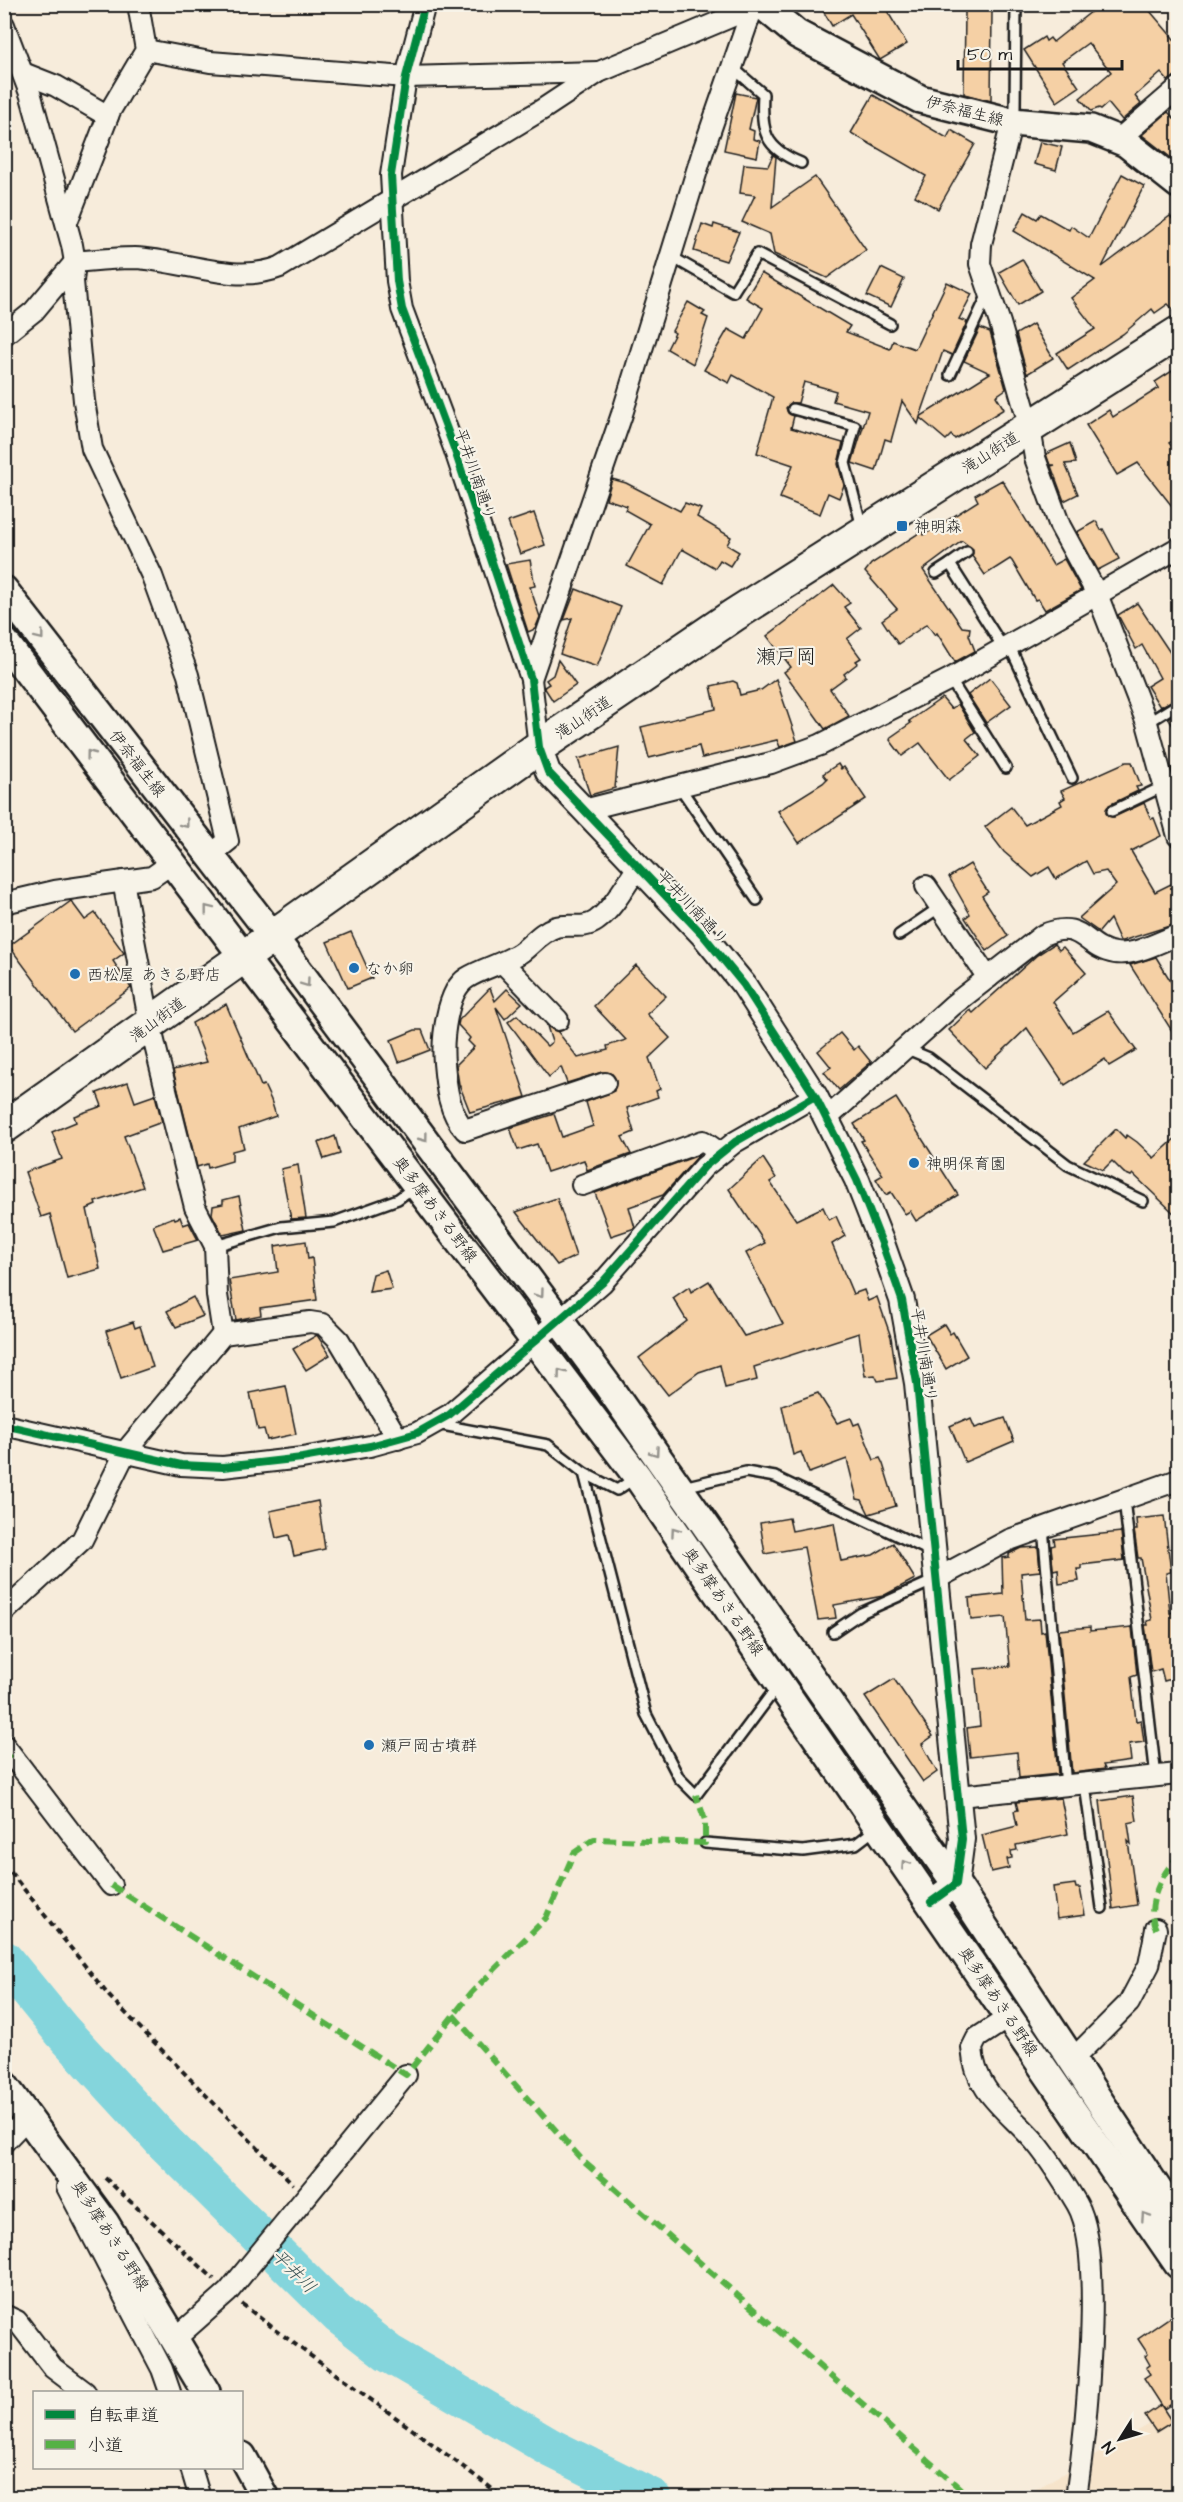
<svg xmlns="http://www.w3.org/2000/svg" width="1183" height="2502" viewBox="0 0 1183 2502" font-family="'Architects Daughter','Klee One',sans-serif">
  <rect width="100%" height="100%" fill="#f7ecdb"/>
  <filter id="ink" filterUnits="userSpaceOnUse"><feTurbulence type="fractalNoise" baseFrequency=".0167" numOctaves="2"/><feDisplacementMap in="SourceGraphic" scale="12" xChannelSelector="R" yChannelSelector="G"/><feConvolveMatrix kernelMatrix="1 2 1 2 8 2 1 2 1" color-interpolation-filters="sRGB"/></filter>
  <g filter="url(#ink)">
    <!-- built -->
    <path fill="#f6e4cb" d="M1178,2408V2497L1019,2498L1073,2468Z"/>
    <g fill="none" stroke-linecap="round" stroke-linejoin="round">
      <!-- river -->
      <path stroke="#84d5dc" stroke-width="39" d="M4,1960L62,2031L165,2143L338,2314L388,2353L551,2448L652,2498"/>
    </g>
    <!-- building -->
    <g fill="#f5d0a5" stroke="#1c1c1c" stroke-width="1.5">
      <path d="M819,4H883L907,44L880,60L851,14L832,26Z"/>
      <path d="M1101,4H1144L1179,45V73L1168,81L1161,73L1135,96L1141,104L1122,120L1108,103L1101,109L1099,108L1091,111L1080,98L1111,72L1088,43L1062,62L1079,87L1057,102L1024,50L1044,37L1046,41L1050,38L1053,42Z"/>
      <path d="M965,11H992L991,101L964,94Z"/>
      <path d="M736,93L756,97L749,129L754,131L753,139L760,141L757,157L724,150Z"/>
      <path d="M873,95L947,138L951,130L975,144L938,209L915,196L926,176L851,133Z"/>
      <path d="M1168,112L1179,123V164L1142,135Z"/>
      <path d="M1040,142L1062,147L1056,170L1034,164Z"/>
      <path d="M773,155L776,157L772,207L815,177L866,250L827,278L774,254L770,234L742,222L755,195L740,193L744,164L768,166Z"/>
      <path d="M1122,174L1144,186L1102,267L1170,216L1179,227V315L1168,304L1155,313L1152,309L1123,334L1068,370L1057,353L1095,329L1071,298L1095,280L1014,231L1025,212L1037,219L1041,214L1069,230L1071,226L1089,238Z"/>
      <path d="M702,224L713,228L714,224L739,232L726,261L694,251Z"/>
      <path d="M1022,259L1041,291L1018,305L999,272Z"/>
      <path d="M881,268L904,279L891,307L867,296Z"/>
      <path d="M761,273L850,326L846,332L890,349L893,341L915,349L947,282L972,294L959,319L967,322L952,355L943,351L920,417L990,373L964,361L980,328L990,332L1006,389L996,396L1004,409L955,439L951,435L946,440L920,418L918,424L902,401L891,441L885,439L876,471L852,463L868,411L833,401L836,391L804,382L798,403H791L786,408L788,413L794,416L791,428L843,443L838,464L844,485L839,498L828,493L820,514L780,498L793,465L757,453L773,397L733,375L729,383L704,370L728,329L746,339L763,308L746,298Z"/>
      <path d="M688,302L705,312L702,315L708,318L693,364L667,349L675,333L672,331Z"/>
      <path d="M1033,324L1053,358L1027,374L1016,334Z"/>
      <path d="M1172,371L1179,382V437L1169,443L1179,455V515L1138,463L1117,475L1086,425L1109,410L1113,417L1159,388L1155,382Z"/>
      <path d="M1070,443L1076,463L1065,464L1078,494L1064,501L1051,466L1055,465H1050L1046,454Z"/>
      <path d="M612,479L626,483L680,511L685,503L701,509L697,517L731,537L727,545L739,552L730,566L720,560L715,568L682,549L663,585L627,566L650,524L625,510L627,506L606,499Z"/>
      <path d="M1002,480L1053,565L1064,559L1081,590L1045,610L1038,599L1035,600L1012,561L1010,559L985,575L972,556L973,549L962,541L923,570L962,627L970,628L969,635L975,651L955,662L937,633L935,635L927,624L898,644L882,620L897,609L865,572L871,564L922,531L924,535L978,501L975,495Z"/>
      <path d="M534,513L545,545L520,554L508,522Z"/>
      <path d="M1096,521L1101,530L1103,529L1119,559L1098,570L1077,532Z"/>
      <path d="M530,560L535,586L530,587L540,617L535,629L528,632L506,564Z"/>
      <path d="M834,585L850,603L844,607L861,628L847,639L861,658L856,661L858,663L844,674L846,677L830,689L849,716L825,729L784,672L791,667L767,636Z"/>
      <path d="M576,589L621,607L597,667L560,654L572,618L564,620Z"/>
      <path d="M1137,603L1179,666V697L1160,707L1147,686L1160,678L1142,645L1136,649L1118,615Z"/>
      <path d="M558,660L576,685L553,701L544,687L549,684L546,680L553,675Z"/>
      <path d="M990,678L1011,705L986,723L968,695Z"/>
      <path d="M776,679L797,741L780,747L777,740L702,758L699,746L649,758L641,727L716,709L711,686L733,681L737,683L740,695L761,690Z"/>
      <path d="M942,698L951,709L958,704L975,732L966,739L980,756L949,780L920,743L902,756L890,740L891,737L911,723L909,721Z"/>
      <path d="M1179,712V735L1168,718Z"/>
      <path d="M619,747L615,788L590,795L578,759Z"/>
      <path d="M1126,762H1132L1141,786L1136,787L1138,791L1109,805L1106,813L1114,817L1144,803L1151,819L1154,818L1161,836L1131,851L1155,892L1171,884L1179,900V923L1122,941H1120L1110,919L1099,932L1079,918L1116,885L1106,871L1093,874L1086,861L1056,879L1049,867L1033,877L1004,852L985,827L1011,807L1025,825L1062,805L1060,801L1065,798L1061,791Z"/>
      <path d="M838,764L841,769L844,767L866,799L799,843L778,811L823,783L827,779L823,774Z"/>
      <path d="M970,864L988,892L982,896L1008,936L987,951L965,918L970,914L949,877Z"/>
      <path d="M71,901L85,920L95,913L124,953L113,961L131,988L72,1031L9,946Z"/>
      <path d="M351,932L372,978L348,988L327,942Z"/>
      <path d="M1054,944L1059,950L1063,947L1086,973L1053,1002L1073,1032L1108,1011L1136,1050L1109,1066L1105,1059L1065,1085L1027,1028L985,1068L949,1030L970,1010L973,1013L1037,955Z"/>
      <path d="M1156,957L1173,985L1179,982V1042L1130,965Z"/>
      <path d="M636,965L666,996L647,1014L670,1038L649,1058L660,1089L656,1091L658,1097L627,1108L634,1132L622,1137L631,1154L587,1170L584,1160L547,1172L537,1144L518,1150L510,1128L554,1114L562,1137L593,1126L586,1102L614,1091L616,1080L612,1074L602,1072L567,1083L561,1067L549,1077L508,1022L517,1015L547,1046L552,1042L547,1026L558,1032L578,1058L608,1050L607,1046L626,1040L594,1006Z"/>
      <path d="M490,988L495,1001L507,989L522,1003L505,1019L496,1007L526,1097L470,1112L459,1084L456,1065L474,1047L468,1041L470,1038L458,1025L459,1020Z"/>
      <path d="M226,1004L261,1086L264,1085L271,1100L276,1116L239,1129L244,1148L232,1151V1161L208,1168L207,1164L197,1167L173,1070L207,1062L192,1023Z"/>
      <path d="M415,1030H422L430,1050L399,1062L391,1040Z"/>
      <path d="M840,1033L854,1050L858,1046L871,1062L839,1090L824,1072L831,1067L818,1051Z"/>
      <path d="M128,1082L135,1102L155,1095L162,1122L124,1136L143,1187L95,1202L96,1205L87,1209L100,1269L67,1278L50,1214L41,1217L25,1172L62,1159L52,1132L76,1122L74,1116L102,1106L97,1093Z"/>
      <path d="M896,1098L958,1195L916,1221L910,1211L905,1214L891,1192L886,1195L876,1179L883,1175L861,1141L864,1140L854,1124Z"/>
      <path d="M1116,1129L1125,1138L1127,1135L1137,1142L1154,1158L1179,1135V1218L1133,1174L1131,1176L1124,1173L1112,1161L1103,1170L1084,1161Z"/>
      <path d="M335,1136L340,1154L324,1159L318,1143Z"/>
      <path d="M699,1155L663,1195L629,1207L635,1228L611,1236L595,1193Z"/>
      <path d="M763,1158L776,1178L770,1182L796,1220L823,1207L829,1220L836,1216L845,1236L832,1244L853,1294L864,1290L868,1301L877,1297L891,1337L897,1378L878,1381L875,1375L865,1376L859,1333L754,1367L757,1380L725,1388L720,1365L699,1372L668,1395L639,1358L687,1321L673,1298L689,1287L691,1292L709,1281L744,1336L783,1324L746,1253L765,1243L729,1189Z"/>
      <path d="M298,1165L306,1218L291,1219L281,1169Z"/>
      <path d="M239,1196L246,1230L223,1235L212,1214L213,1206L223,1204V1200Z"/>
      <path d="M557,1198L576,1256L557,1265L516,1212Z"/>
      <path d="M174,1217L175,1219L180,1217L183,1225L189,1223L198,1240L163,1250L153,1225Z"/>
      <path d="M306,1241L308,1259L312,1258L317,1300L260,1308L261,1315L236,1320L229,1280L278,1272L275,1246Z"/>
      <path d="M386,1270L392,1289L369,1292L373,1274Z"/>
      <path d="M193,1297L203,1316L176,1327L167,1311Z"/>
      <path d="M133,1322L135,1328L140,1326L153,1367L121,1378L106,1331Z"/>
      <path d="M944,1324L950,1334L953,1332L967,1356L946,1369L926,1335Z"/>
      <path d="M317,1335L330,1355L306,1370L293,1349Z"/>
      <path d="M286,1386L296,1434L267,1440L264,1429L258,1430L250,1393Z"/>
      <path d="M818,1393L837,1423L851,1418L854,1425L859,1423L874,1460L880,1458L883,1464L896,1506L869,1514L862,1500L857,1499L847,1459L809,1473L801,1452L793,1455L782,1406Z"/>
      <path d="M1005,1418L1014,1441L965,1462L950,1426L966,1419L967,1421L971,1419L975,1428Z"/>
      <path d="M318,1501L325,1549L294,1556L289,1535L276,1538L270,1511Z"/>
      <path d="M1164,1516L1171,1572L1166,1573L1170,1613L1176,1611L1179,1626V1677L1164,1681L1161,1669L1151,1672L1145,1625H1148L1147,1621L1152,1620L1141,1558H1138L1134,1530H1137L1136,1519Z"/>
      <path d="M789,1518L792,1531L834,1523L841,1561L873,1555L893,1543L915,1579L883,1596L834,1605L836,1618L818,1620L804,1547L765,1554L760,1523Z"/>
      <path d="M1121,1532L1124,1560L1081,1565V1569H1077L1079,1581L1059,1584L1058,1569L1053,1570L1051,1546L1055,1545L1054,1539Z"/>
      <path d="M1038,1547L1040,1571L1021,1573L1025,1620L1040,1619L1041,1632L1045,1631L1058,1774L1019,1778L1017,1752L970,1757L967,1728L980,1726L975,1669L1010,1666L1005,1617L971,1620L969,1598L1003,1594L1002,1558L1009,1557V1554L1021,1548Z"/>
      <path d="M1090,1627V1631L1132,1627L1137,1675L1131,1677L1136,1721L1141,1720L1144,1742L1129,1744L1131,1761L1103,1765L1105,1769L1072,1773L1059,1630Z"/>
      <path d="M894,1679L933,1736L922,1744L937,1772L923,1782L865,1697Z"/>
      <path d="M1133,1796L1137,1821L1128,1823L1131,1844L1128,1841L1137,1905L1113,1909L1100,1801Z"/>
      <path d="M1061,1798L1068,1834L1016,1845L1017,1850L1011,1851L1012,1858L1007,1859L1009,1868L991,1872L982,1835L1017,1826L1014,1811L1018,1810L1016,1802Z"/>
      <path d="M1075,1884L1076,1888H1080L1085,1915L1057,1919L1053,1887Z"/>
      <path d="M1179,2311V2399L1164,2409L1144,2378L1150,2374L1146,2368L1150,2365L1145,2356L1148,2354L1138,2339Z"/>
      <path d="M1161,2405L1172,2422L1156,2432L1145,2416Z"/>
    </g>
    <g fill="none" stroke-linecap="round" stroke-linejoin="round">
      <defs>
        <g id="service">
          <path d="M732,67L763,94C761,131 764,148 801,163"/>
          <path d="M1013,120L1015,108L1016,4"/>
          <path d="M672,257L733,292L757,254L890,324"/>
          <path d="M950,375L988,294"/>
          <path d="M793,409L855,426L845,463L862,527"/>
          <path d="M950,564L967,552"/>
          <path d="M936,573L950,564L999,641L1009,645L1072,778"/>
          <path d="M950,679L1006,768"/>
          <path d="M1147,723L1178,704"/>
          <path d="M679,786L757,900"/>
          <path d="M1112,811L1164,786"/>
          <path d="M899,935L940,907"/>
          <path d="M905,1048L929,1058L1068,1165L1143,1201"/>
          <path d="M215,1246L281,1227L334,1222L398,1199L414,1187"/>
          <path d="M437,1424L548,1445L584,1473L617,1490L635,1478"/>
          <path d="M584,1473L646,1714L679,1778L696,1795L777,1687"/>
          <path d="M683,1487L746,1472L775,1477L932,1552"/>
          <path d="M1124,1499L1156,1777"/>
          <path d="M1043,1528L1066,1786"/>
          <path d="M833,1632L861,1613L935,1580"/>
          <path d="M1085,1785L1102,1908"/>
          <path d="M705,1843L803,1851L856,1844L877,1828"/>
        </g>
        <g id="minor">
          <path d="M425,4L406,77L391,175L397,281L402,309L454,448L531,679L539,747"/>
          <path d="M4,25L31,96L72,245L75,262L73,281L84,401L92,449L152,576L188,675L228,841L209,856"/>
          <path d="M146,50L210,62L406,77L599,72"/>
          <path d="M23,73L56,86L108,116"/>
          <path d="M1012,122L981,244L980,264L1000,323L1030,428L1035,458L1060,526L1097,594L1147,723L1178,836"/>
          <path d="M1119,139L1178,88"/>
          <path d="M67,222L110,111L146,50L138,4"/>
          <path d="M4,335L34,311L75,262C95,260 115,258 135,258C182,260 234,285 280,267L543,109L599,72L740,13L750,4"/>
          <path d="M531,679L622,414L703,151L754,4"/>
          <path d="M584,810L771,763L820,745L950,679L1178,548"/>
          <path d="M123,881L150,1025L195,1207L215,1246L217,1295L223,1334"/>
          <path d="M926,886L988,978"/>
          <path d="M4,903L55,891L152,877L172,863"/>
          <path d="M503,963L558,1020"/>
          <path d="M605,1083L465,1130C449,1113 446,1087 444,1063C442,1041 446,991 467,978C483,968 503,964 520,953C533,944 540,932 556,927C570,923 583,930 596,921C613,909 626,884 638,867"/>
          <path d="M826,1119L953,1005L1043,935C1084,918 1083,948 1115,953C1135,956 1161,941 1178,935"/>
          <path d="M582,1185L703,1141L720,1153"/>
          <path d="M4,1425L181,1465L223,1467L302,1458L370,1446L417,1433L449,1415L602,1283L704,1167L735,1142L815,1096"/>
          <path d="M936,1579L1009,1540L1178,1480"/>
          <path d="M4,1612L82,1540L126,1451L223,1334L310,1322L323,1324L339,1340L398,1439"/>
          <path d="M4,1745L111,1885"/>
          <path d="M959,1796L1178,1774"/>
          <path d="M1009,2017L977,2038L972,2048C975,2093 1009,2111 1036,2143C1051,2161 1065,2184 1077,2204C1106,2253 1085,2437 1076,2498"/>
          <path d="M1072,2060L1129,2003L1149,1965L1156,1929"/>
          <path d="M4,2142L29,2116L34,2124"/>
          <path d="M67,2187L162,2369L170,2392"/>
          <path d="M4,2315L17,2321L53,2368L85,2392"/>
          <path d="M176,2338L228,2292L406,2075"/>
          <path d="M191,2468L200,2498"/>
        </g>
        <path id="tertiary" d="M539,747L548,772L703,935L744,985L815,1096L857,1180L883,1246L902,1300L917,1383L962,1839L956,1884L931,1902"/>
        <g id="secondary">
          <path d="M761,4L797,34L920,99L1012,122L1091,129L1126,143L1178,184"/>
          <path d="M4,590L272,935L608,1386L956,1884L1178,2220"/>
          <path d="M4,641L637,1476L1178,2264"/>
          <path d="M4,2085L105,2223L206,2392"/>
          <path d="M242,2456L265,2498"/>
        </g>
        <path id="trunk" d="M4,1127L539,747L734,615L1178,333"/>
      </defs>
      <!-- service casing -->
      <use href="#service" stroke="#1c1c1c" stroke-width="14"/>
      <!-- minor casing -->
      <use href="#minor" stroke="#1c1c1c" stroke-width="24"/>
      <!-- tertiary casing -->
      <use href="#tertiary" stroke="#1c1c1c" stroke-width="28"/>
      <!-- secondary casing -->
      <use href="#secondary" stroke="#1c1c1c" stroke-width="32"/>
      <!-- trunk casing -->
      <use href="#trunk" stroke="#1c1c1c" stroke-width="36"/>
      <!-- path -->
      <g stroke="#1c1c1c" stroke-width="4" stroke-dasharray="6 4.5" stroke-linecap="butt">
        <path d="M4,1864L109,1996L293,2184"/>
        <path d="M105,2178L214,2279"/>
        <path d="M242,2304C328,2371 418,2431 504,2498"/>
      </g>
      <!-- service -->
      <use href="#service" stroke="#f7f3e8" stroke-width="9"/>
      <!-- minor -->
      <use href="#minor" stroke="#f7f3e8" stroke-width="20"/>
      <!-- tertiary -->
      <use href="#tertiary" stroke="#f7f3e8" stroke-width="24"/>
      <!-- secondary -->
      <use href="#secondary" stroke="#f7f3e8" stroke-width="27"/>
      <!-- trunk -->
      <use href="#trunk" stroke="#f7f3e8" stroke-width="32"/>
      <!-- quiet -->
      <g stroke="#55b145" stroke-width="6" stroke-dasharray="12 6" stroke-linecap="butt">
        <path d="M4,1761L10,1754"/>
        <path d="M111,1885L406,2075L472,1992L546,1918L574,1853L594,1839L705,1843V1820L696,1795"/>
        <path d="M1156,1929C1144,1908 1162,1872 1178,1857"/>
        <path d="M453,2015L584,2162L971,2498"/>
      </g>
      <defs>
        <g id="cycleway">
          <path d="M425,4L406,77L391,175L397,281L402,309L454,448L531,679L539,747L548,772L703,935L744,985L815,1096L857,1180L883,1246L902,1300L917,1383L962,1839L956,1884L931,1902"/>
          <path d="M4,1425L181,1465L223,1467L302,1458L370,1446L417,1433L449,1415L602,1283L704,1167L735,1142L815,1096"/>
        </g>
      </defs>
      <!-- cycleway casing -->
      <use href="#cycleway" stroke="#f7f3e8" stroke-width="11"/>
      <!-- cycleway -->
      <use href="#cycleway" stroke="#00873e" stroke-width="8"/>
    </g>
    <!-- one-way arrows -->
    <defs><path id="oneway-chevron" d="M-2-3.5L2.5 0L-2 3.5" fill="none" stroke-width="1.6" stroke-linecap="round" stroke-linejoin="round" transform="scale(1.5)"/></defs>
    <g stroke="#94928c">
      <use href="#oneway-chevron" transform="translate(40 636) rotate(52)"/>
      <use href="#oneway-chevron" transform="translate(90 754) rotate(-127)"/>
      <use href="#oneway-chevron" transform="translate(185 824) rotate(52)"/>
      <use href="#oneway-chevron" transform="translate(208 909) rotate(-128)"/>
      <use href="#oneway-chevron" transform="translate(306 983) rotate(54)"/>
      <use href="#oneway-chevron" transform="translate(424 1138) rotate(53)"/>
      <use href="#oneway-chevron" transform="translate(540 1294) rotate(54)"/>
      <use href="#oneway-chevron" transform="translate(561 1373) rotate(-127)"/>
      <use href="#oneway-chevron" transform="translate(655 1452) rotate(55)"/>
      <use href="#oneway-chevron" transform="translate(675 1531) rotate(-125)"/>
      <use href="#oneway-chevron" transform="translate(905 1864) rotate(-124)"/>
      <use href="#oneway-chevron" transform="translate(1145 2216) rotate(-124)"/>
    </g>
  </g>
  <!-- markers -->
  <g fill="#1f6fb2" stroke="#f7f3e8" stroke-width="2">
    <rect x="896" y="520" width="12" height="12" rx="3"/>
    <circle cx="354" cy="968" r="6"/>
    <circle cx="75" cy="974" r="6"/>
    <circle cx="914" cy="1163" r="6"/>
    <circle cx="369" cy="1745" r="6"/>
  </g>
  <g text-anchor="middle" stroke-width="4.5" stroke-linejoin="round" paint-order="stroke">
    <!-- street labels -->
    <g font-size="16" fill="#1c1c1c" stroke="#f7f3e8">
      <text transform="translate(965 110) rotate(14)" y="6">伊奈福生線</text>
      <text transform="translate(990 452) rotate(-32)" y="6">滝山街道</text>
      <text transform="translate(476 474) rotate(71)" y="6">平井川南通り</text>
      <text transform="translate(583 717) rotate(-34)" y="6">滝山街道</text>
      <text transform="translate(138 763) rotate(52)" y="6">伊奈福生線</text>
      <text transform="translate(693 907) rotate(47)" y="6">平井川南通り</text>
      <text transform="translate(157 1019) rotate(-36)" y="6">滝山街道</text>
      <text transform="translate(436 1209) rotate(53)" y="6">奥多摩あきる野線</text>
      <text transform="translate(925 1355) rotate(81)" y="6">平井川南通り</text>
      <text transform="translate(724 1601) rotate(55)" y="6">奥多摩あきる野線</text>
      <text transform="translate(999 2001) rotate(56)" y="6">奥多摩あきる野線</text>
      <text transform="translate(111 2235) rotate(57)" y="6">奥多摩あきる野線</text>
    </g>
    <!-- poi labels -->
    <g font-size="16" fill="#1c1c1c" stroke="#f7f3e8" text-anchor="start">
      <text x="914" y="532">神明森</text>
      <text x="366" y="974">なか卵</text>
      <text x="87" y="980">西松屋 あきる野店</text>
      <text x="926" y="1169">神明保育園</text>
      <text x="381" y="1751">瀬戸岡古墳群</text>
    </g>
    <!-- water labels -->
    <g font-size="18" font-style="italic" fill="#3b5456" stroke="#f7f3e8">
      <text transform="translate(294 2271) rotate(45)" y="6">平井川</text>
    </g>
    <!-- quarter labels -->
    <g font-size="20" fill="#1c1c1c" stroke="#f7f3e8">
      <text x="786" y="663">瀬戸岡</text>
    </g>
  </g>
  <!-- margin -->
  <rect width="1183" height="2502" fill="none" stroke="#f7f3e8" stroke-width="24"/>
  <rect x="12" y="12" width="1159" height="2478" fill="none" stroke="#1c1c1c" stroke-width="2" filter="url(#ink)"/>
  <!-- legend -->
  <rect x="33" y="2391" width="210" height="78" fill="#f7f3e8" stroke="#9f9d96" stroke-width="1.5"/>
  <rect x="45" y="2410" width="30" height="9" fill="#00873e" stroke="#9f9d96" stroke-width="1.5"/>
  <text x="87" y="2421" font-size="18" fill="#1c1c1c">自転車道</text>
  <rect x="45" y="2440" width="30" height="9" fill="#55b145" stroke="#9f9d96" stroke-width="1.5"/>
  <text x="87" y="2451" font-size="18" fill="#1c1c1c">小道</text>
  <!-- north arrow -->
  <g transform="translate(1120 2439) rotate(233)" stroke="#f7f3e8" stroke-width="4.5" paint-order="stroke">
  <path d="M0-4.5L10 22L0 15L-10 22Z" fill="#1c1c1c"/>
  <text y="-9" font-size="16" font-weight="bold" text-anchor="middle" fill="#1c1c1c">N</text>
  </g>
  <!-- scale -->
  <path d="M958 60v9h164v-9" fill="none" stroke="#1c1c1c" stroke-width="3"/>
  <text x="967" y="60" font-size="18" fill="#1c1c1c" stroke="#f7f3e8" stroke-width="4.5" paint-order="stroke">50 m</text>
</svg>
